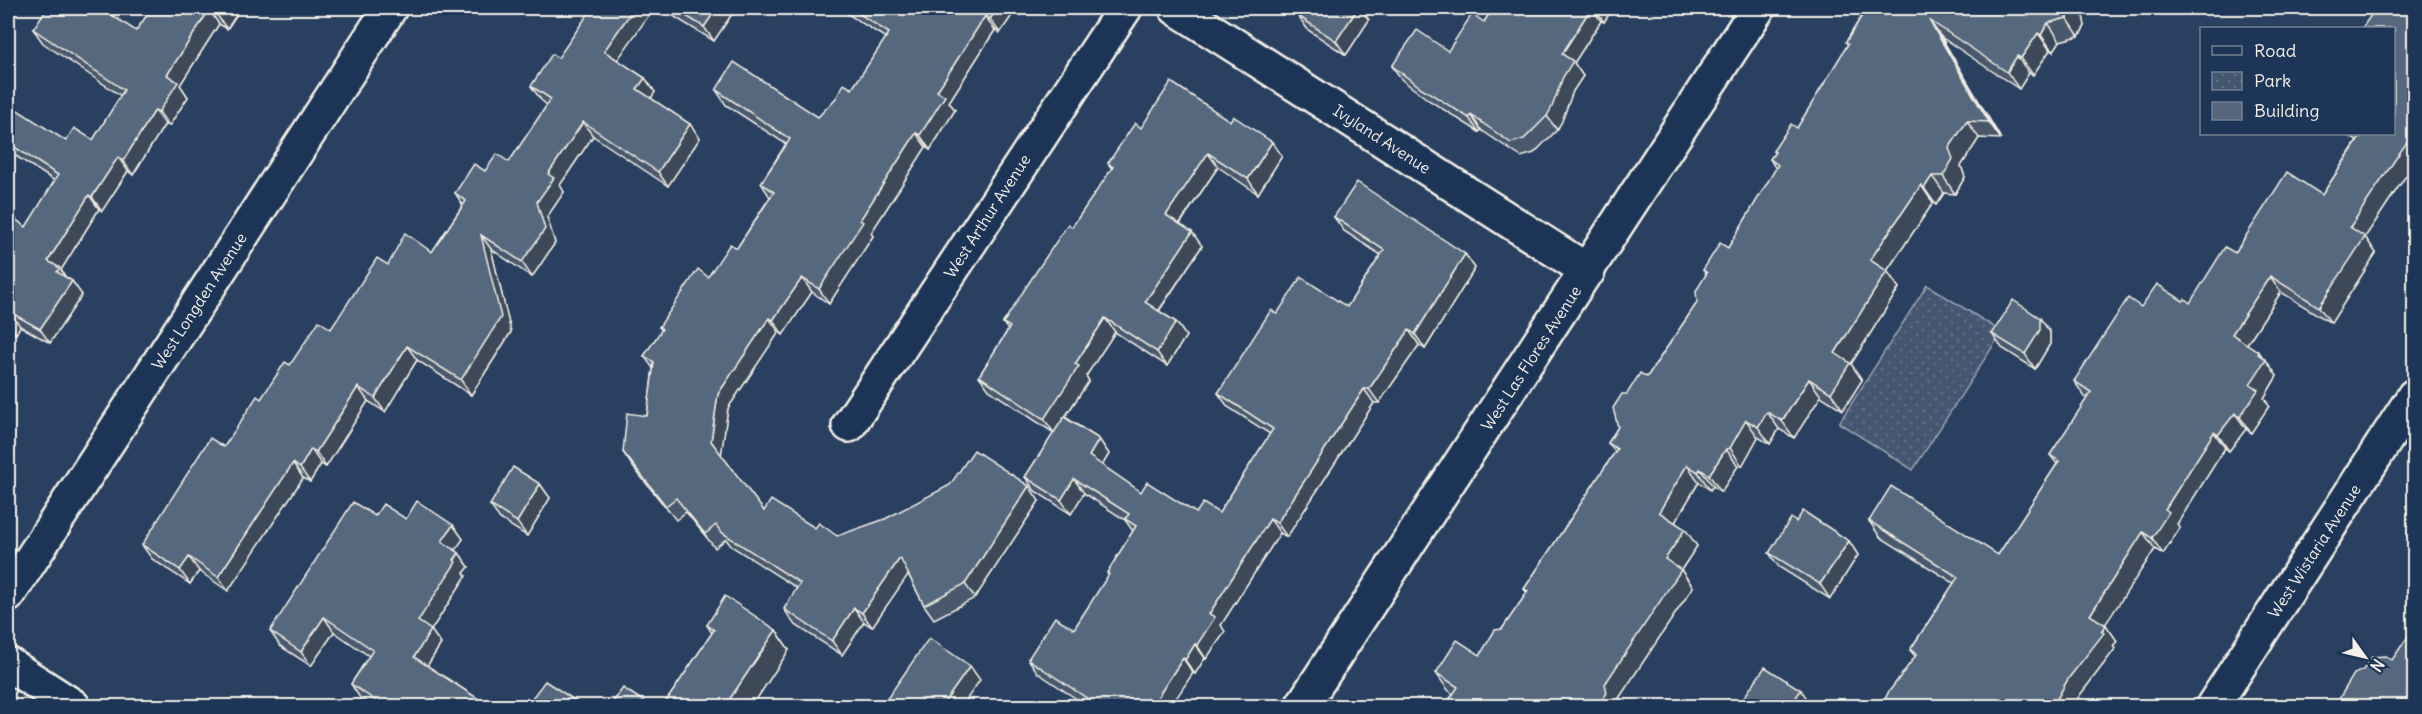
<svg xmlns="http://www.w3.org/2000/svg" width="2422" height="714" viewBox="0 0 2422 714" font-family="Delius,sans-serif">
  <defs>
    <pattern id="park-dots" width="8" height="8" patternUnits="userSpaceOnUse" patternTransform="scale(1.5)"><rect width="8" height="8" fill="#445771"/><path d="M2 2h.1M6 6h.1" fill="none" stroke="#607085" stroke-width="1.8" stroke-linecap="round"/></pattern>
  </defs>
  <rect width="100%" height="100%" fill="#2a4060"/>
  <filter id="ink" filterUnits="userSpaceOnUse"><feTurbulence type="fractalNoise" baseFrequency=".0167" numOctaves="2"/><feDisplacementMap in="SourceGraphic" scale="12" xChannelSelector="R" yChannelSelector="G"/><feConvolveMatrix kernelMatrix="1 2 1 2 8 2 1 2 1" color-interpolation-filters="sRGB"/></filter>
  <g filter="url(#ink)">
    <!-- park -->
    <path fill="url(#park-dots)" stroke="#9ca4ac" stroke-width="1.5" d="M1927,285L2002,332L1913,470L1839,423Z"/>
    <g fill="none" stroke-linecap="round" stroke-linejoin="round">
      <defs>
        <g id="minor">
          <path d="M1176,8L1588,271"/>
          <path d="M849,425L1125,8"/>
          <path d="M8,595L390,8"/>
          <path d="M1302,706L1758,8"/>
          <path d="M2213,706L2414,396"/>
        </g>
        <path id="major" d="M8,664L73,706"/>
      </defs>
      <!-- minor casing -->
      <use href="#minor" stroke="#f4f1e8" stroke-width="38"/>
      <!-- major casing -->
      <use href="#major" stroke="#f4f1e8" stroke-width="38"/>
      <!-- minor -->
      <use href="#minor" stroke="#1d3557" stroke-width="33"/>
      <!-- major -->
      <use href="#major" stroke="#1d3557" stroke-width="33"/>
    </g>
    <!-- wall -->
    <g fill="#4a596c" stroke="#f4f1e8" stroke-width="1.5">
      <path d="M152,8H241L227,29L219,24L180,85L188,97L169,126L165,124L133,175L128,171L102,211L99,209L61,270L65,277L72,281L82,295L50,343L20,326L16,334L8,328V214L26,227L55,181L8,151V143L93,140L121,96L43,43L33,29L136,31Z"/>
      <path d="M660,8H736L714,41Z"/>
      <path d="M838,8H1017L1000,33L995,30L949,102L955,110L930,150L926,147L871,233L873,236L829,304L812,292L783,335L779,332L728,408L721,455L764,511L837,536L1039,501L975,598L934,619L924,605L908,574L872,627L864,622L842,655L794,624L784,609L797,588L731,546L726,539L715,548L686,512L676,520L633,467L623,452L647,416L653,368L644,356L662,330L659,327L737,248L770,197L761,183L786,144L726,105L716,90L818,117L852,89L886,38Z"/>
      <path d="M1285,8H1360L1369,20L1346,55L1308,30L1298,16Z"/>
      <path d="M1493,8H1613L1604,22L1601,21L1574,63L1583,76L1573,91L1562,121L1557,130L1534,153L1521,157L1481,130L1479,132L1430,101L1402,80L1392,66L1448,51L1484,22Z"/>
      <path d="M2415,8V162L2365,237L2376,253L2331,323L2281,292L2247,344L2259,352L2277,376L2264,398L2269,406L2251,433L2246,429L2229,451L2225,448L2177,524L2180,528L2163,554L2155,549L2105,624L2117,641L2113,646L2115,649L2080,695L1915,656L1910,650L1954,583L1880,537L1869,521L1998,555L2057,464L2050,455L2087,399L2085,397L2074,381L2141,307L2183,301L2190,303L2235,253L2322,195L2357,141L2346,134H2394Z"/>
      <path d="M2088,9L2083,16L2085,26L2079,36L2060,41L2053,52L2050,50L2033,75L2029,73L2019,89L1941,37L2001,139L1979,138L1961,166L1965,177L1955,194L1944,193L1936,205L1933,203L1887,271L1899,288L1851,364L1862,380L1843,410L1821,396L1794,438L1779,429L1770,444L1758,437L1742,466H1738L1721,492L1713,486L1710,490L1699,482L1675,522L1697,546L1681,570L1693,587L1617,701L1619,706H1445L1453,694L1448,690L1436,673L1480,655L1502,629L1527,593L1524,589L1615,452L1608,443L1618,427L1627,394L1647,377L1697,303L1706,274L1703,270L1728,248L1776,169L1770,159L1775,152L1773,151L1797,128L1848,45L1846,42L1861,17Z"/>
      <path d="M558,58L617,60L645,78L655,92L651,98L700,138L668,186L593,136L560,185L564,192L547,217L555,243L532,277L491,249L511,332L471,395L417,360L385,412L368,401L326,467L321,464L310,482L303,478L228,591L199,571L190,584L152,559L142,545L224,447L261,399L290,365L331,329L388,265L432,252L463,205L455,193L485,171L509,162L547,105L541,100L531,86Z"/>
      <path d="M1230,121L1272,142L1282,156L1258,194L1218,167L1180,224L1202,246L1159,311L1176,322L1186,336L1167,366L1115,332L1086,376L1089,381L1065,417L1099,439L1109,454L1102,465L1141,492L1196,513H1219L1270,434L1228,407L1218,393L1277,314L1347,307L1381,255L1344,231L1334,217L1465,254L1475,268L1425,349L1419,345L1379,403H1374L1287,537L1280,533L1221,625L1225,632L1206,659L1205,658L1195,674L1193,673L1187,681L1087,706L1038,673L1028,659L1074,629L1109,575L1107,573L1133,531L1125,520L1084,493L1071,514L1035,491L1025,477L1054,433L989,390L979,376L1008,330L1003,323L1072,227L1112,169L1108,163L1141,128Z"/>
      <path d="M2050,332V344L2035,369L2002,348L1992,334Z"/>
      <path d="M540,484L550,498L527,536L500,519L490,505Z"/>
      <path d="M375,516L406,519L453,525L463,539L455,550L459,553L469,567L464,573L466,576L431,630L441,644L427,666L486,704L505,706H373L360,698L351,684L369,656L334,632L311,666L280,646L270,631Z"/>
      <path d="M1796,522L1849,541L1858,555L1830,599L1779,567L1769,553Z"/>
      <path d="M707,625L776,630L789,650L752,706H663L712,633Z"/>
    </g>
    <!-- shaded-wall -->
    <g fill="#3c4858" stroke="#f4f1e8" stroke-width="1.5">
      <path d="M222,8H241L227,29L217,15Z"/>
      <path d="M634,8H654L614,65L604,51Z"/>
      <path d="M717,8H736L714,41L704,27Z"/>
      <path d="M998,8H1017L1000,33L990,19Z"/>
      <path d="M1358,8H1360L1369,20L1346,55L1336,41Z"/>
      <path d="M1591,8H1592L1601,21L1574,63L1583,76L1573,91L1562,121L1557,130L1547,116L1562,54Z"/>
      <path d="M1594,8H1613L1604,22Z"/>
      <path d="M2073,8H2087L2088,9L2083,16L2085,26L2079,36L2067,18Z"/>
      <path d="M209,10L219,24L180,85L188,97L169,126L159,112L167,75Z"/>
      <path d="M985,16L995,30L949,102L955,110L930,150L920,135L937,91Z"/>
      <path d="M1929,20L1941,37L2001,139L1989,122Z"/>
      <path d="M2048,23L2060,41L2053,52L2041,35Z"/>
      <path d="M2038,33L2050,50L2033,75L2021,58Z"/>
      <path d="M2017,56L2029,73L2019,89L2007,72Z"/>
      <path d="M645,78L655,92L647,104L637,89Z"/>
      <path d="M155,110L165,124L133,175L123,161Z"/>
      <path d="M1471,115L1481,130L1479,132L1469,118Z"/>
      <path d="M1967,121L1979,138L1961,166L1965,177L1955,194L1943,176L1949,148Z"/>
      <path d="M583,122L593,136L560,185L564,192L547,217L555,243L532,277L522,262L537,202L548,174Z"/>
      <path d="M690,124L700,138L668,186L658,172Z"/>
      <path d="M2414,130L2415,162L2365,237L2376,253L2331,323L2319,307L2350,227Z"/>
      <path d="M916,133L926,147L871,233L873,236L829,304L819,289L860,220Z"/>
      <path d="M1272,142L1282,156L1258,194L1248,179Z"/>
      <path d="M1208,153L1218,167L1176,229L1166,215Z"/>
      <path d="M118,157L128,171L102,211L92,197Z"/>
      <path d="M1932,176L1944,193L1936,205L1924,188Z"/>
      <path d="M1921,185L1933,203L1882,278L1870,260Z"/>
      <path d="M89,195L99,209L61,270L69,282L67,286L48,261Z"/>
      <path d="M1192,232L1202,246L1155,316L1145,302Z"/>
      <path d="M481,235L491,249L511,332L471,395L461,380Z"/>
      <path d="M1465,254L1475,268L1425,349L1415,334Z"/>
      <path d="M1887,271L1899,288L1851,364L1862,380L1843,410L1831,393L1835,353Z"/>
      <path d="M2270,276L2281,292L2243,350L2232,334Z"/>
      <path d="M802,278L812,292L783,335L773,320Z"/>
      <path d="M72,281L82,295L50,343L40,329Z"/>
      <path d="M10,312L20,326L16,334L8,321V317Z"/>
      <path d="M769,318L779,332L728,408L721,456L711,441L718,394Z"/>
      <path d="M1105,318L1115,332L1086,376L1089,381L1054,433L1044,419L1075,364Z"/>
      <path d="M2040,318L2050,332V344L2035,369L2025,354Z"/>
      <path d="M1176,322L1186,336L1167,366L1157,352Z"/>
      <path d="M1409,330L1419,345L1379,403L1369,389Z"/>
      <path d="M407,346L417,360L385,412L375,398Z"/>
      <path d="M2259,352L2265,361L2266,360L2277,376L2264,398L2269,406L2251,433L2240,417L2250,384L2258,354Z"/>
      <path d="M1809,379L1821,396L1794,438L1782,421Z"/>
      <path d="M358,387L368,401L326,467L316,452Z"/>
      <path d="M1364,389L1374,403L1287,537L1277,523Z"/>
      <path d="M1767,412L1779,429L1770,444L1758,427Z"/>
      <path d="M2235,413L2246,429L2229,451L2218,435Z"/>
      <path d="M1746,420L1758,437L1742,466L1730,448Z"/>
      <path d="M2214,432L2225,448L2177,524L2180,528L2163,554L2152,538L2165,509Z"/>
      <path d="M1099,439L1109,454L1099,471L1089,456Z"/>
      <path d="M311,449L321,464L310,482L300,468Z"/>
      <path d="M1726,449L1738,466L1721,492L1709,475Z"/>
      <path d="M293,463L303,478L228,591L218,577Z"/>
      <path d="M1687,465L1699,482L1671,529L1659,512Z"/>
      <path d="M1700,469L1713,486L1710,490L1698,472Z"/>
      <path d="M1074,479L1084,493L1071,514L1061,500Z"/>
      <path d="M540,484L550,498L527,536L517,522Z"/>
      <path d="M1029,486L1039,501L975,598L965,584Z"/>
      <path d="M1270,519L1280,533L1221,625L1225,632L1206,659L1197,645L1209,614Z"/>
      <path d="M453,525L463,539L452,555L442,541Z"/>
      <path d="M1685,529L1697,546L1681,570L1693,587L1617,701L1619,706H1598L1605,684L1665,559Z"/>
      <path d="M2143,532L2155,549L2101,631L2090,615Z"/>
      <path d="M1849,541L1858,555L1830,599L1820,584Z"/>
      <path d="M459,553L469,567L464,573L466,576L428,635L418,621Z"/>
      <path d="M189,557L199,571L190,584L180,570Z"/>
      <path d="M900,558L910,572L872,627L862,613Z"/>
      <path d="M854,608L864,622L842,655L832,641Z"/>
      <path d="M324,617L334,632L311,666L301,652Z"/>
      <path d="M2106,625L2117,641L2113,646L2115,649L2080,695L2073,706H2053L2068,679Z"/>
      <path d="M431,630L441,644L424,671L414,657Z"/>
      <path d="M776,630L789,650L752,706H725Z"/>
      <path d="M1195,644L1205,658L1195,674L1185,660Z"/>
      <path d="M1183,658L1193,673L1171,706H1152Z"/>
      <path d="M970,666L980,680L962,706H942Z"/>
      <path d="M1801,690L1812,706H1790Z"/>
      <path d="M935,702L938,706H932Z"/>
    </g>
    <!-- building -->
    <g fill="#56677d" stroke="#f4f1e8" stroke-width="1.5">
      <path d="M47,8H101L136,31L152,8H222L217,15L209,10L167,75L178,82L159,112L155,110L123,161L118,157L92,197L89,195L48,261L60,268L57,272L72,281L40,329L10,312L8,317V214L26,227L58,175L8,143V115L13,107L66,141L74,128L93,140L124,90L33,29Z"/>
      <path d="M592,8H634L604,51L645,78L637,89L690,124L658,172L583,122L548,174L554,178L537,202L545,229L522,262L481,235L501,317L461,380L407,346L375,398L358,387L316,452L311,449L300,468L293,463L218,577L189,557L180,570L142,545L210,438L224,447L257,396L261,399L285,362L290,365L319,321L331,329L377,258L388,265L405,233L432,252L466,201L455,193L474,164L485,171L497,154L509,162L551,99L531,86L552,54L558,58Z"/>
      <path d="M673,8H717L704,27Z"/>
      <path d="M850,8H998L990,19L985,16L937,91L945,96L920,135L916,133L860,220L863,222L819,289L802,278L773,320L769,318L718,394L711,441L764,511L771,500L815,528L819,523L837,536L885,519L950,485L974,450L1029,486L965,584L924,605L900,558L862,613L854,608L832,641L784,609L800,583L721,532L716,525L705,534L676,498L666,506L623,452L627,413L647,416L654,362L644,356L662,329L659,327L698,269L708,277L730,244L737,248L774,192L761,183L790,139L716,90L734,62L818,117L836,98L844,84L852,89L889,33Z"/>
      <path d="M1297,8H1358L1336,41L1298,16L1301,10Z"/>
      <path d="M1493,8H1591L1562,54L1573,61L1563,77L1552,107L1547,116L1524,139L1511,143L1471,115L1469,118L1420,87L1392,66L1417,30L1448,51L1472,14L1484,22Z"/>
      <path d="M1870,8H2073V9L2067,18L2048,23L2041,35L2038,33L2021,58L2017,56L2007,72L1929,20L1989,122L1967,121L1949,148L1953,159L1943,176H1932L1924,188L1921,185L1870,260L1887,271L1835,353L1850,363L1831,393L1809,379L1782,421L1767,412L1758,427L1746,420L1730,448L1726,449L1709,475L1700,469L1698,472L1687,465L1659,512L1685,529L1665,559L1681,570L1605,684L1607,693L1598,706H1445L1458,687L1436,673L1457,640L1480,655L1495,630L1502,629L1528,591L1524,589L1617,449L1608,443L1618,427L1613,408L1622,394H1627L1640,373L1647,377L1697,303L1696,291L1707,273L1703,270L1720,243L1728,248L1778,165L1770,159L1775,152L1773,151L1791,124L1797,128L1848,44L1846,42L1861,17Z"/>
      <path d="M2376,8H2415V130L2350,227L2365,237L2319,307L2270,276L2232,334L2259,352L2258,354L2266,360L2250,384L2258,390L2240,417L2235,413L2218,435L2214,432L2165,509L2169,512L2152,538L2143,532L2090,615L2106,625L2101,631L2104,633L2068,679L2053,706H1882L1888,693L1917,654L1910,650L1958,577L1869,521L1891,486L1998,555L2059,461L2050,455L2091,392L2074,381L2128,298L2141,307L2157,284L2183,301L2185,299L2190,303L2225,247L2235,253L2287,172L2322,195L2361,136L2358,134H2394V28H2362Z"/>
      <path d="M1171,82L1230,121L1233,116L1272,142L1248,179L1208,153L1166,215L1192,232L1145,302L1176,322L1157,352L1105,318L1075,364L1079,366L1044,419L979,376L1010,327L1003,323L1030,281L1068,224L1072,227L1113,167L1108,163L1135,123L1141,128Z"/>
      <path d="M1357,182L1465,254L1415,334L1409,330L1369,389H1364L1277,523L1270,519L1209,614L1215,617L1197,645L1195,644L1185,660L1183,658L1177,667L1152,706H1087L1091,701L1028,659L1055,617L1074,629L1109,574L1107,573L1136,526L1125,519L1129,514L1074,479L1061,500L1025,477L1064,417L1099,439L1089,456L1141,492L1147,482L1196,513L1203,503L1219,513L1273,429L1218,393L1271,310L1277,314L1301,277L1347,307L1384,250L1334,217Z"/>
      <path d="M2013,300L2040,318V330L2025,354L1992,334Z"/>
      <path d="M513,467L540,484L517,522L490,505Z"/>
      <path d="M417,501L453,525L442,541L459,553L454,560L456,562L418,621L431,630L414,657L486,704L491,697L505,706H390L384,702L382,705L351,684L373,650L324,617L301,652L270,631L353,502L375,516L383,504L406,519Z"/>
      <path d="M1803,511L1849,541L1820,584L1769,553L1791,518L1796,522Z"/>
      <path d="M725,596L776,630L725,706H663L714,630L707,625Z"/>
      <path d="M2415,626V706H2339L2340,704V697L2354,674L2363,670L2372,657L2386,656L2392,660Z"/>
      <path d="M929,638L970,666L942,706L935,702L932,706H882Z"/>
      <path d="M1765,667L1801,690L1790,706H1738Z"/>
      <path d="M545,681L584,706H526Z"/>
      <path d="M623,688L651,706H610Z"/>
    </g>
  </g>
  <g text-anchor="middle" stroke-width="5" stroke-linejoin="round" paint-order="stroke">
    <!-- street labels -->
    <g font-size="16" fill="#f4f1e8" stroke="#1d3557">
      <text transform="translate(1382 139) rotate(33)" y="6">Ivyland Avenue</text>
      <text transform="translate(987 216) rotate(-57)" y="6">West Arthur Avenue</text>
      <text transform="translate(199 301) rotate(-57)" y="6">West Longden Avenue</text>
      <text transform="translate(1531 358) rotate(-57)" y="6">West Las Flores Avenue</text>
      <text transform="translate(2314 551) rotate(-57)" y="6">West Wistaria Avenue</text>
    </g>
  </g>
  <!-- margin -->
  <rect width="2422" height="714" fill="none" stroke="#1d3557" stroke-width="30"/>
  <rect x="15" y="15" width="2392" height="684" fill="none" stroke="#f4f1e8" stroke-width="2" filter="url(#ink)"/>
  <!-- legend -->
  <rect x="2200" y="27" width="195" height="108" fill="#1d3557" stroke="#738091" stroke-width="1.5"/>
  <rect x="2212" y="46" width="30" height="9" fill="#1d3557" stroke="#738091" stroke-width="1.5"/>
  <text x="2254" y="57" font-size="18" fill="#f4f1e8">Road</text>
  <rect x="2212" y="72" width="30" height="18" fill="url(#park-dots)" stroke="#738091" stroke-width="1.5"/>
  <text x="2254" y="87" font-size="18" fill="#f4f1e8">Park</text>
  <rect x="2212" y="102" width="30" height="18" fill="#56677d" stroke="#738091" stroke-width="1.5"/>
  <text x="2254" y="117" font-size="18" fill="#f4f1e8">Building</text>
  <!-- north arrow -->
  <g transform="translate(2365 657) rotate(124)" stroke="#1d3557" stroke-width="4.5" paint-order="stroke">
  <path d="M0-4.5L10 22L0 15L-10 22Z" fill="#f4f1e8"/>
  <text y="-9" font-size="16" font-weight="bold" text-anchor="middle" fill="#f4f1e8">N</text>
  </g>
</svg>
